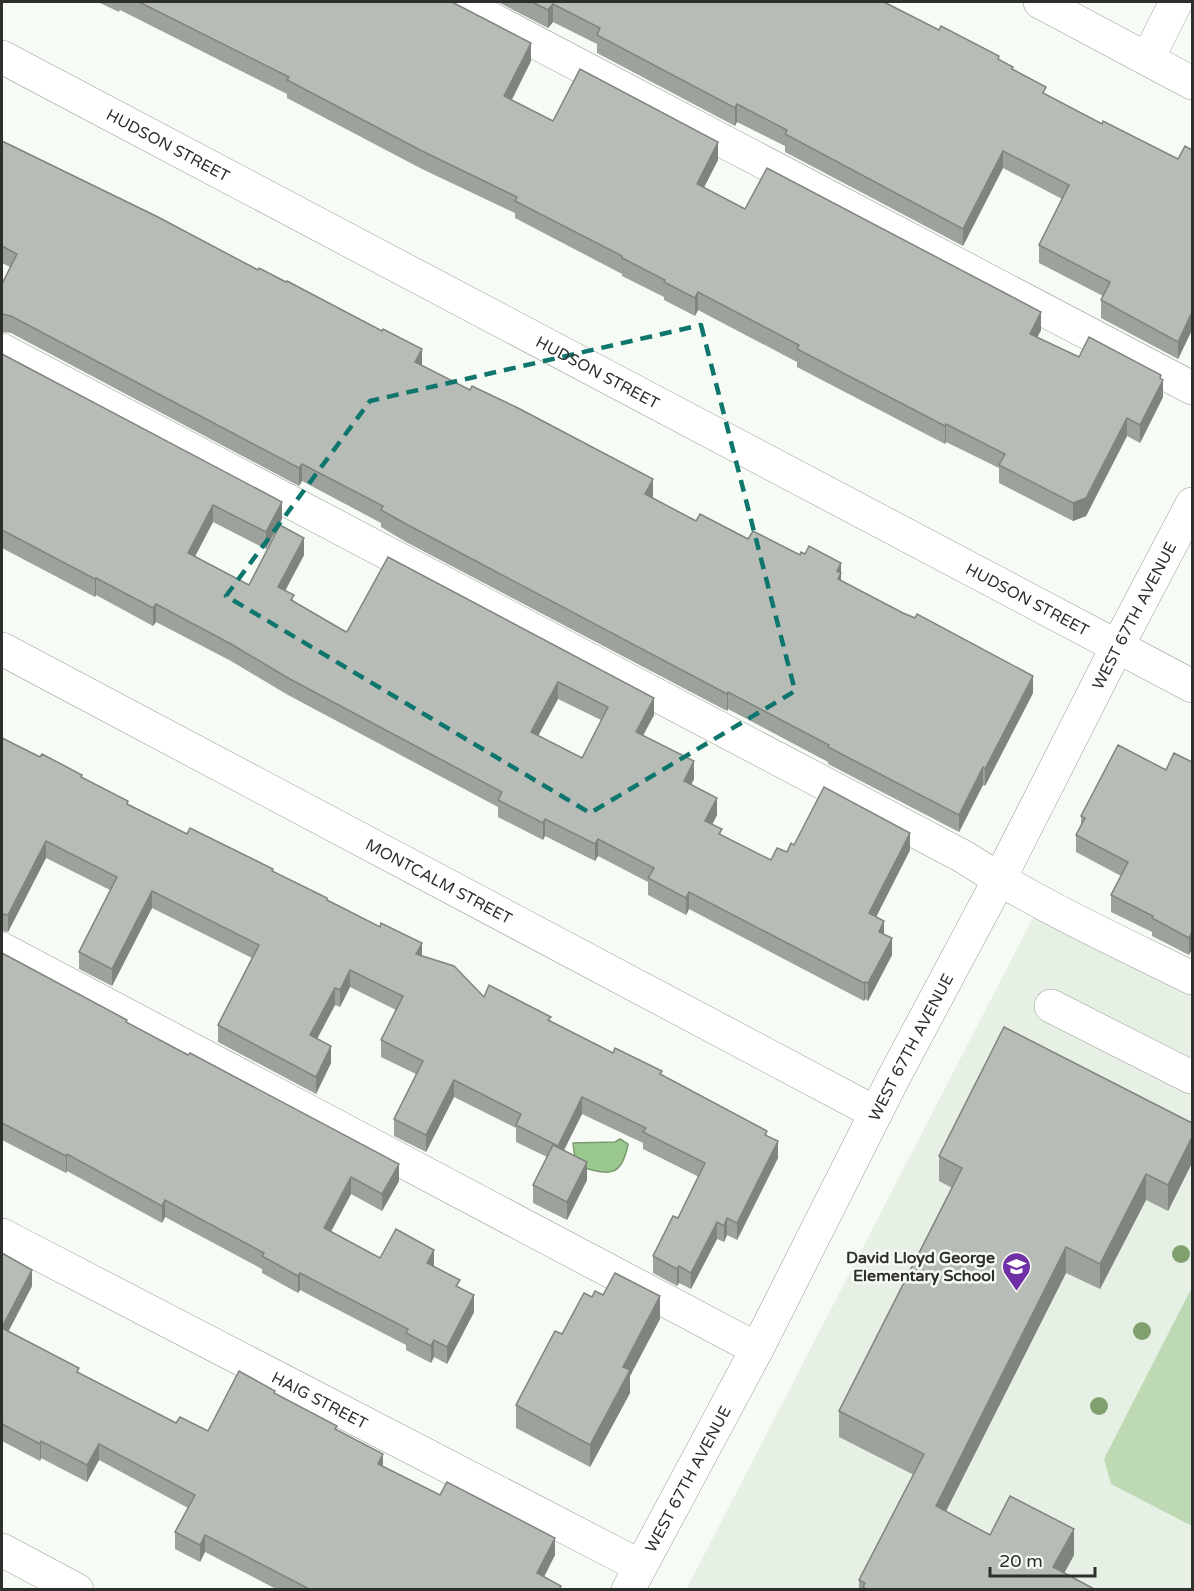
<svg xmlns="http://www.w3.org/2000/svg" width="1194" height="1591" viewBox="0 0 1194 1591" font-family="'Varela Round',sans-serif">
  <rect width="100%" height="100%" fill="#f7fbf5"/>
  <!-- built -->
  <path fill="#e7f0e4" d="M1036,912L1192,992V1589L686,1590Z"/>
  <!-- green -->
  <path fill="#bedab5" d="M1192,1287V1526L1111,1484L1104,1459Z"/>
  <!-- water -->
  <path fill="#9bc88d" stroke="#7a9a70" stroke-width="1.5" d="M620,1139L628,1144C621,1182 605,1173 576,1166L573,1143L615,1142Z"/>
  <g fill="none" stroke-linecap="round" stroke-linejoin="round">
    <defs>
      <g id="minor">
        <path d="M459,2L1192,388"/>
        <path d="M1040,2L1192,83"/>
        <path id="s1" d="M2,57L1192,686"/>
        <path d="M1148,58L1176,2"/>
        <path d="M2,350L964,857C1036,904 1115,940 1192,978"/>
        <path id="s2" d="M2,649L876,1113"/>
        <path d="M2,949L757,1349"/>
        <path d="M1051,1006L1191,1077L1192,1074"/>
        <path id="s3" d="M2,1235L640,1566"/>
        <path d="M2,1550L77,1590"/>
        <path id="s4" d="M628,1590L757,1349L894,1077L999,880L1117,647L1192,504"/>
      </g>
    </defs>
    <!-- minor casing -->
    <use href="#minor" stroke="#999d98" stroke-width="34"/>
    <!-- minor -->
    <use href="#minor" stroke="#fff" stroke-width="33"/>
  </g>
  <!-- trees -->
  <g fill="#80a06e">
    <circle cx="1181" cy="1254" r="9"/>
    <circle cx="1142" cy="1331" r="9"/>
    <circle cx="1099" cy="1406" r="9"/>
  </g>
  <!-- wall -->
  <g fill="#9da29d" fill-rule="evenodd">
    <path d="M98,2H452L531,61L512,100L553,121L718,160L704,187L745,209L1041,330L1037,337L1079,357L1161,379L1163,397L1140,443L1127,436L1086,516L1073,521L999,483V468L946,442L945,444L843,391L797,367V362L698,310L695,316L664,300V297L622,276V274L515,218V213L422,169L287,98V94L120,10L119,12Z"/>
    <path d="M498,2H884L999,60L1046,95L1102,124L1178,159L1192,150V330L1178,359L1101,318V300L1103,296L1039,263V245L1062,199L1003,168L963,246L785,152V146L737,122L735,126L597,53V44L553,22L548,28Z"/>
    <path d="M2,141L422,366L653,496L652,498L696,521L748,539L841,581L1033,693L985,786L983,785L959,832L828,764V762L728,709L727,711L406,542L381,527V523L302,481L299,486L11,333L2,332V284L10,267L2,263Z"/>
    <path d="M2,354L282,519L266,549L213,522L195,556L249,585L304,555L285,591L294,601L346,632L348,630L388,557L654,715L643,735L694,779L691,785L717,815L712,825L722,835L771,860L787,852L794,845L910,850L876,917L884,935L892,955L868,1001L865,999L864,1001L689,909L686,915L648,895V882L598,856L595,861L545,836L543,840L498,817V807L288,695L231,661L156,622L153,626L96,595L95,597L2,548ZM558,699L601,720L582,758L538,736Z"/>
    <path d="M2,738L82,777L128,805L187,834L273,871L327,900L422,956L484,997L551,1022L613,1053L662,1075L767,1135L778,1158L737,1240L727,1235L724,1242L717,1239L691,1289L679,1283L677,1286L653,1273V1256L678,1218L699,1177L643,1149V1143L582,1114L564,1150L587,1180L567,1220L533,1203V1185L547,1157L516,1142V1128L454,1097L426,1152L394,1136V1119L416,1074L381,1057V1040L396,1010L350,987L340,1007L335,1005L317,1039L331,1063L316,1094L218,1042V1025L252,958L152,908L112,986L79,969V952L110,890L46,858L8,932L2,931Z"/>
    <path d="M1192,762L1189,955L1152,936V932L1111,912V895L1121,876L1076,852V835L1081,826V816L1166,770Z"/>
    <path d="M2,953L127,1023L399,1181L382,1211L351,1194L331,1231L380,1258L434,1266L460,1288L474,1312L447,1364L434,1357L431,1363L406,1350V1345L300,1290L298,1293L262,1273V1269L165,1217L162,1223L67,1171L66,1173L2,1140Z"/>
    <path d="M1192,1123V1163L1168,1211L1146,1200L1100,1289L1066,1273L946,1511L990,1535L1074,1555L1064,1573L1096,1590H859V1580L914,1475L839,1437V1411L952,1188L939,1181V1156Z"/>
    <path d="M2,1253L32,1286L8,1331L79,1373L176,1423L208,1431L275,1393L337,1430L383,1466L555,1555L544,1577L561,1590H278L205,1552L200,1562L175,1549V1532L188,1508L99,1460L87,1482L41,1458L40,1461L2,1441Z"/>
    <path d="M603,1295L660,1319L630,1376V1393L590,1467L516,1428V1405L562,1334L592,1297Z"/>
  </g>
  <!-- shaded-wall -->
  <g fill="#80847f">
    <path d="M553,4V22L548,28V10Z"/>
    <path d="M531,43V61L504,114V96Z"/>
    <path d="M737,104V122L735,126V108Z"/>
    <path d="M718,142V160L697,201V184Z"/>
    <path d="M1003,151V168L963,246V229Z"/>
    <path d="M698,292V310L695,316V298Z"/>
    <path d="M1041,312V330L1030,352V334Z"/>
    <path d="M1192,312V330L1178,359V342Z"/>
    <path d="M422,349V366L415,362Z"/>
    <path d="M1161,375V383L1163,380V397L1140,443V425Z"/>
    <path d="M1127,418V436L1086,516L1073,521V503Z"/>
    <path d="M946,424V442L945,444V426Z"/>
    <path d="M302,464V481L299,486V468Z"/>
    <path d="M653,479V496L645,511V494Z"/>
    <path d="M282,502V519L266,549V532Z"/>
    <path d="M213,505V522L188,570V553Z"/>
    <path d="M304,538V555L278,604V587Z"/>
    <path d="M841,563V590L838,596L837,571Z"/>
    <path d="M96,578V595L95,597V579Z"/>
    <path d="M156,604V622L153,626V608Z"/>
    <path d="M1033,676V693L985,786V769Z"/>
    <path d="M558,682V699L531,749V732Z"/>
    <path d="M728,692V709L727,711V694Z"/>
    <path d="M654,698V715L636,749V732Z"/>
    <path d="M694,761V779L684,798V781Z"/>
    <path d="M983,767V785L959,832V815Z"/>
    <path d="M717,798V815L705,838V821Z"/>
    <path d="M545,819V836L543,840V823Z"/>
    <path d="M910,833V850L869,931V913Z"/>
    <path d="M598,839V856L595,861V844Z"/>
    <path d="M46,841V858L8,932V915Z"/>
    <path d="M152,891V908L112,986V969Z"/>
    <path d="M689,892V909L686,915V898Z"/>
    <path d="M884,921V938L879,932Z"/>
    <path d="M1192,932V949L1189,955V938Z"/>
    <path d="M892,938V955L868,1001V983Z"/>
    <path d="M422,943V960L416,954Z"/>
    <path d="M350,970V987L340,1007V990Z"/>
    <path d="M865,982V999L864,1001V983Z"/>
    <path d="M335,988V1005L310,1052V1035Z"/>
    <path d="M331,1046V1063L316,1094V1077Z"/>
    <path d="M454,1080V1097L426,1152V1135Z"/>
    <path d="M582,1097V1114L558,1162V1146Z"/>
    <path d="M1192,1137V1163L1168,1211V1185Z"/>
    <path d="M778,1141V1158L737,1240V1223Z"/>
    <path d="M67,1154V1171L66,1173V1156Z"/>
    <path d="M587,1162V1180L567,1220V1202Z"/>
    <path d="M399,1164V1181L382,1211V1194Z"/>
    <path d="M1146,1174V1200L1100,1289V1264Z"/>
    <path d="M351,1177V1194L324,1245V1228Z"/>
    <path d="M165,1200V1217L162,1223V1206Z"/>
    <path d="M727,1218V1235L724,1242V1226Z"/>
    <path d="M717,1222V1239L691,1289V1273Z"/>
    <path d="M1066,1247V1273L936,1531V1506Z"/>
    <path d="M434,1250V1267L427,1263Z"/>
    <path d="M679,1266V1283L677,1286V1269Z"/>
    <path d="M32,1270V1286L2,1344V1327Z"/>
    <path d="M300,1273V1290L298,1293V1276Z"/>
    <path d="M474,1295V1312L447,1364V1347Z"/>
    <path d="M660,1296V1319L630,1376V1393L590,1467V1445L623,1367Z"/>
    <path d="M434,1340V1357L431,1363V1346Z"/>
    <path d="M41,1441V1458L40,1461V1444Z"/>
    <path d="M99,1444V1460L87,1482V1465Z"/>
    <path d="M383,1454V1471L378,1464Z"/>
    <path d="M1074,1529V1555L1055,1590L1053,1567Z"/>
    <path d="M205,1535V1552L200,1562V1545Z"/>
    <path d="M555,1538V1555L537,1590V1573Z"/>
  </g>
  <!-- building -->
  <g fill="#b7bcb6" stroke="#80847f" stroke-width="1.5" fill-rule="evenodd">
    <path d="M139,2H452L531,43L504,96L553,121L580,69L718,142L697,184L745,209L767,168L1041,312L1030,334L1079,357L1089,337L1161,375L1160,378L1163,380L1140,425L1127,418L1086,498L1073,503L999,465L1005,454L946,424L945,426L843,373L797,349L799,345L698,292L695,298L664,282L665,280L622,258V256L515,201L517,197L422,151L287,80L289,77Z"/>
    <path d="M532,2H884L939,30L941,26L999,56L998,59L1013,67L1012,69L1046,87L1043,93L1102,124L1103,121L1178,159L1185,146L1192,150V312L1178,342L1101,300L1110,282L1039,245L1069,185L1003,151L963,229L785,134L787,130L737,104L735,108L597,35L600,28L553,4L548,10Z"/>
    <path d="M2,141L158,217L258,270L259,268L286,282L287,281L382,331L383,329L422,349L415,362L470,390L472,386L518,408L653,479L645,494L696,521L700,514L748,539L753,531L800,555L801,552L805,554L809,546L841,563L837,571L841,573L838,579L903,613L915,618L917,614L1033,676L985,769L983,767L959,815L828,747L829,745L728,692L727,694L406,524L381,510L383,506L302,464L299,468L11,316L2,314V284L17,254L2,246Z"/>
    <path d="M2,354L282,502L266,532L213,505L188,553L249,585L280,525L304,538L278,587L294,595L291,600L346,632L348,630L388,557L654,698L636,732L694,761L684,781L717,798L705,821L722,829L719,834L771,860L777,848L787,852L791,843L794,845L824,787L910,833L869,913L884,921L879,932L892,938L868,983L865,982L864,983L689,892L686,898L648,878L654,868L598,839L595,844L545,819L543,823L498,800L502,792L288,678L231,644L156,604L153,608L96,578L95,579L2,530ZM558,682L608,707L582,758L531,732Z"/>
    <path d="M2,738L40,757L42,754L82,775L81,777L128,801L127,804L187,834L190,828L273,869L272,871L327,898V900L380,927L381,923L422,943L416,954L454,966L484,997L489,985L551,1017L548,1020L613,1053L615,1048L662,1071L660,1074L767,1131L765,1135L778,1141L737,1223L727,1218L724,1226L717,1222L691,1273L679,1266L677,1269L653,1256L673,1216L678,1218L705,1163L643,1132L646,1128L582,1097L558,1146L516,1125L521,1114L454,1080L426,1135L394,1119L423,1061L381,1040L403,996L350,970L340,990L335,988L310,1035L331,1046L316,1077L218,1025L259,945L152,891L112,969L79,952L117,877L46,841L8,915L2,914Z"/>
    <path d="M1118,745L1166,770L1174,753L1192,762V932L1189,938L1152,918L1153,916L1111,895L1128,862L1076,835L1085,818L1081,816Z"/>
    <path d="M2,953L127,1020L126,1022L188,1055L190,1053L399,1164L382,1194L351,1177L324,1228L380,1258L396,1229L434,1250L427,1263L460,1280L456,1286L474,1295L447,1347L434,1340L431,1346L406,1333L408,1329L300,1273L298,1276L262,1256L264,1253L165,1200L162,1206L67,1154L66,1156L2,1123Z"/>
    <path d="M1004,1027L1192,1123V1137L1168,1185L1146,1174L1100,1264L1066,1247L936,1506L990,1535L1010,1496L1074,1529L1053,1567L1096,1590H868L863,1587L865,1583L859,1580L924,1454L839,1411L962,1168L939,1156Z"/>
    <path d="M553,1145L587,1162L567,1202L533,1185Z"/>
    <path d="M2,1253L32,1270L2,1327Z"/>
    <path d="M615,1273L660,1296L623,1367L630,1370L590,1445L516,1405L555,1331L562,1334L584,1293L592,1297L595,1291L603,1295Z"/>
    <path d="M2,1328L79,1368L77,1372L176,1423L180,1417L208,1431L239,1371L275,1391L274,1393L337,1426L335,1429L383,1454L378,1464L440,1495L447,1482L555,1538L537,1573L561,1586L559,1590H311L205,1535L200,1545L175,1532L195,1495L99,1444L87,1465L41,1441L40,1444L2,1424Z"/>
  </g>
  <!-- marked area -->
  <path fill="none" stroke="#0f766e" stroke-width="4.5" stroke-dasharray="12 8" stroke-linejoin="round" d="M701,325L795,691L590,813L226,596L370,401Z"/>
  <!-- icons -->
  <defs>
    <symbol id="school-pin" viewBox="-11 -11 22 30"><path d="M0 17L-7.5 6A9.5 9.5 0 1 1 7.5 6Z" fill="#6f30a5" stroke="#f7fbf5"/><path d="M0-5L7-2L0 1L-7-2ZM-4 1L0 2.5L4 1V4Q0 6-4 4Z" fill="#fff"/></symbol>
  </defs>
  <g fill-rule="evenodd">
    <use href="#school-pin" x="1000" y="1250" width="33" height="45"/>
  </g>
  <g text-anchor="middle" stroke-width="5" stroke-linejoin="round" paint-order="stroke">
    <!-- street labels -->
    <g font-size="16" fill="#2e2f2d" stroke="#f7fbf5">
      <text dy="6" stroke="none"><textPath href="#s1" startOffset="188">HUDSON STREET</textPath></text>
      <text dy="6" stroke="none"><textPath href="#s1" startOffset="674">HUDSON STREET</textPath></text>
      <text dy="6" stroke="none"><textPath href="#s1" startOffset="1160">HUDSON STREET</textPath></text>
      <text dy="6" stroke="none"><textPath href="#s4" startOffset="1098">WEST 67TH AVENUE</textPath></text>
      <text dy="6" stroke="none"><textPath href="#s2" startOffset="495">MONTCALM STREET</textPath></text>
      <text dy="6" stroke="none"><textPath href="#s4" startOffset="612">WEST 67TH AVENUE</textPath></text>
      <text dy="6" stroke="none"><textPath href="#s3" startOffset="358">HAIG STREET</textPath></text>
      <text dy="6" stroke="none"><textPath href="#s4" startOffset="126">WEST 67TH AVENUE</textPath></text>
    </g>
    <!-- poi labels -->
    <g font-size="16" font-weight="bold" fill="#2e2f2d" stroke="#f7fbf5" text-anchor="end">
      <text x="995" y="1263">David Lloyd George<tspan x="995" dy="18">Elementary School</tspan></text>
    </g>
  </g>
  <!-- border -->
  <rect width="1194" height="1591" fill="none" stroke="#2e2f2d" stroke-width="6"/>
  <!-- scale -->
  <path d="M990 1567v9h105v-9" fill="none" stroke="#2e2f2d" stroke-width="3"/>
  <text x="999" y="1567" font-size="18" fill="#2e2f2d" stroke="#f7fbf5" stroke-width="4.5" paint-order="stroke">20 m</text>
</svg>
